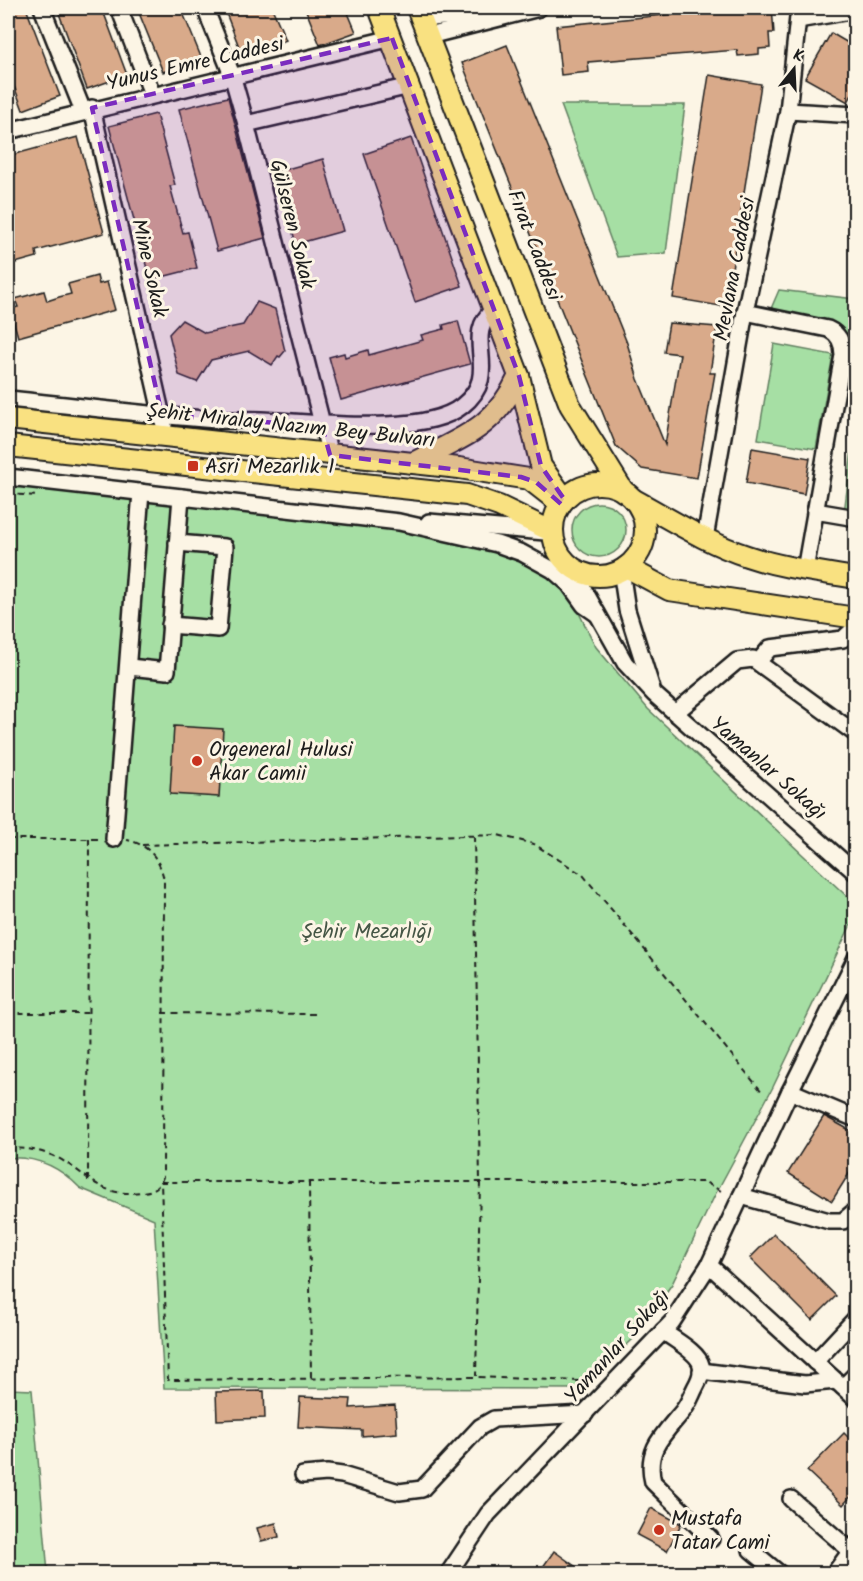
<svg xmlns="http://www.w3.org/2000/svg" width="863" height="1581" viewBox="0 0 863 1581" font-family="Kalam,sans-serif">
  <rect width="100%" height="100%" fill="#fcf5e5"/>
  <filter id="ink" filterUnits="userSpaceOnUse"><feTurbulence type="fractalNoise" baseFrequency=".0167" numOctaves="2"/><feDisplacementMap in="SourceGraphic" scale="12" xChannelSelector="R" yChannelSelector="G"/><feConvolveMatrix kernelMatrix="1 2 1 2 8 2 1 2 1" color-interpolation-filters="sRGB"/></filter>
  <g filter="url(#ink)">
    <!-- green -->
    <g fill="#a6dfa4" stroke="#617e60" stroke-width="1.5">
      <path d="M561,105H685L666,253L617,257Z"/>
      <path d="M779,290L855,299V347L844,334L767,318Z"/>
      <path d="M774,344L833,355L816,449L758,439Z"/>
      <path d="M855,427V521H843Z"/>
      <path d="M8,478L474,538L548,571L571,597L596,647L648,709L855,904V916L773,1087L715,1195L672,1284L632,1340L580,1389L164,1388L154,1219L80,1188C60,1167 37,1156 8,1158Z"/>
      <circle cx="599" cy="530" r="27"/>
      <path d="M8,1389L32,1390L48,1573H8Z"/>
    </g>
    <!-- building -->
    <g fill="#d9aa8a" stroke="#1c1c1c" stroke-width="1.5">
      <path d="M8,8H26L60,96L23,110L8,70Z"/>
      <path d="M57,8H102L127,75L87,89Z"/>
      <path d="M137,8H181L201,57L163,72Z"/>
      <path d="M224,8H272L286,40L243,57Z"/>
      <path d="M305,8H346L356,32L320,45Z"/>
      <path d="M732,8H772L774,33H769L770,48L759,49V54L738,56L737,50L588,62L589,72L561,75L556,26Z"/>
      <path d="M831,33L855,47V89L848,102L805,78Z"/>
      <path d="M507,45L627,343L638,379L665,445L680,354L664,352L669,323L717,327L710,373H715L697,478L642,469L616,446L462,63Z"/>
      <path d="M709,75L761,84L726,307L673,298Z"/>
      <path d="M228,97L265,238L217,251L179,109Z"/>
      <path d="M156,114L175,185L170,186L183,233L188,232L197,268L150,280L109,126Z"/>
      <path d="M78,137L104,233L36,251L37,257L8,265V156Z"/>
      <path d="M411,138L462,286L415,302L364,154Z"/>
      <path d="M323,159L343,231L296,244L276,172Z"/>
      <path d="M97,276L99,284L107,282L115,310L18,337L10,309L18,307L15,299L44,291L47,301L59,297L71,294L68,284Z"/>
      <path d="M257,302L275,309L285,351L280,357L278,356L272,365L249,351L211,360L197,382L179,375L169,334L182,320L205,333L243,325Z"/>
      <path d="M458,321L470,364L341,400L329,357L344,353L345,357L368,350L369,355L423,340L421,335L444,329L443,325Z"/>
      <path d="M752,448L810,458L804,494L746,483Z"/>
      <path d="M174,726L223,729L219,797L170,794Z"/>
      <path d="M824,1116L855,1133V1164L832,1201L788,1173Z"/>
      <path d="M774,1234L836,1296L812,1320L750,1258Z"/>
      <path d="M264,1391L265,1418L217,1420L216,1392Z"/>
      <path d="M300,1397L351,1399L350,1408L395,1405L397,1433L362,1436V1430L298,1427Z"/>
      <path d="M844,1433L855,1444V1492L843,1505L807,1471Z"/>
      <path d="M651,1508L681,1524L667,1551L637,1535Z"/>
      <path d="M276,1523L279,1537L261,1541L257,1528Z"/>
      <path d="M554,1551L586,1574H538Z"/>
    </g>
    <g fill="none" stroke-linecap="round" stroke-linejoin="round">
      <defs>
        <g id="minor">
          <path d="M42,8L83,111"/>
          <path d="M119,8L152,94"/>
          <path d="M205,8L232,75L246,124L330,455"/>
          <path d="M422,19L463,15L479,8"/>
          <path d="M798,20L856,10"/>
          <path d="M429,36L539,8"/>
          <path d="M92,108L164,425"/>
          <path d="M788,111L856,115"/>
          <path d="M246,124L410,86"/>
          <path d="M8,131L392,38"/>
          <path d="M745,312L828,329C839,334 843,343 843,355L805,570"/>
          <path d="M8,399C77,406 146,415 216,420C231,421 246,419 262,420C311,422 424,437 462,406C504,373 460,338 494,309"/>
          <path d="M8,477L399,522L497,544L522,553L553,570L569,584L584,605L597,614"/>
          <path d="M815,511L856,518"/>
          <path d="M429,522L545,532"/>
          <path d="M705,538L745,312L788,111L799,8"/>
          <path d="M571,567L625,663L654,694L856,873"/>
          <path d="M621,570L627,610L652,689"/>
          <path d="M170,625L218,629L225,547L177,543"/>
          <path d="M759,661L770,648L843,639L856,627"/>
          <path d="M129,667L167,671L181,497"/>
          <path d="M675,713L737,661L753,659L856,734"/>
          <path d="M114,839L141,492"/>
          <path d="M790,1091L856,1119"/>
          <path d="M741,1196L829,1221H843L856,1210"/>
          <path d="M709,1265L856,1399"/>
          <path d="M663,1331C674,1340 698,1352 701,1365C703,1373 699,1381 695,1388C691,1396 688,1405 682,1412C663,1435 645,1450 653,1482L711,1539"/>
          <path d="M815,1362L856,1318"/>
          <path d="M701,1371L805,1384L836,1381"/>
          <path d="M843,1387L856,1374"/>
          <path d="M303,1475L327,1473L342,1475L399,1492L422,1489L480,1427L494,1419L585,1414"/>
          <path d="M791,1499L851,1551"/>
          <path d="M751,1550L780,1574"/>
          <path d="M448,1574L488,1514L672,1322L709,1265L790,1091L856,958"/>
          <path d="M834,1574L856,1544"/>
        </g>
        <g id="major">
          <path d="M379,8L519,376L541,466L562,495"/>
          <path d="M417,8L570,405L624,492"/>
          <path d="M8,419L459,468L529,479L561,504"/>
          <path d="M8,446L467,495L499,506L553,532"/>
          <path d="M413,463C460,438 495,429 519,376"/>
          <circle cx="599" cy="530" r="46"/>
          <path d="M633,499C670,519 707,543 747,556C782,568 820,572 856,578"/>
          <path d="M626,567L669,590L856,618"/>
        </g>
      </defs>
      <!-- minor casing -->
      <use href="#minor" stroke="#1c1c1c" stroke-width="20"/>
      <!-- major casing -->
      <use href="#major" stroke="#1c1c1c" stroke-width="24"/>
      <!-- path -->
      <g stroke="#1c1c1c" stroke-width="2" stroke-dasharray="6 4.5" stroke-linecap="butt">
        <path d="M8,494L38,496"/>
        <path d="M474,836L480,1182L476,1376"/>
        <path d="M8,839H101"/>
        <path d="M142,845L498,835L534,844L583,875L763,1093"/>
        <path d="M8,1013H88"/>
        <path d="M162,1013L318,1014"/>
        <path d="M8,1150C25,1146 42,1151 58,1158C90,1175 99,1198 142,1192C153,1191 159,1188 163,1177L164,880C160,859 148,844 127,840"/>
        <path d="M88,1181L89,839"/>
        <path d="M309,1182L311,1379"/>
        <path d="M579,1381L476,1377L168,1380L161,1182H705L721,1191"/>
      </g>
      <!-- minor -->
      <use href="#minor" stroke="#fcf5e5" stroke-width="15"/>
      <!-- major -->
      <use href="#major" stroke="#f9e181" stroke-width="20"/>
    </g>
  </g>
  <!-- marked area -->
  <path fill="#7b2cbf" fill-opacity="0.2" stroke="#7b2cbf" stroke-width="4.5" stroke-dasharray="12 8" stroke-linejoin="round" d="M392,38L519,376L541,466L564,499L561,504L536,482L521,477L330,455L322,426L162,415L92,108Z"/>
  <!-- markers -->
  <g fill="#c8321e" stroke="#fcf5e5" stroke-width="2">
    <rect x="187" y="460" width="12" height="12" rx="3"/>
    <circle cx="197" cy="761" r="6"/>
    <circle cx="659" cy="1530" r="6"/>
  </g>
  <g text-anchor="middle" stroke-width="6" stroke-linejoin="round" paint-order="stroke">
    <!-- street labels -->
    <g font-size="21" fill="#1c1c1c" stroke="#fcf5e5">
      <text transform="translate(195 63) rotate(-13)" y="7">Yunus Emre Caddesi</text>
      <text transform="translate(293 224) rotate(76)" y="7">Gülseren Sokak</text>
      <text transform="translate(535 245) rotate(69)" y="7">Fırat Caddesi</text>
      <text transform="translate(150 268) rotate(77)" y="7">Mine Sokak</text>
      <text transform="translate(734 269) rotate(-79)" y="7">Mevlana Caddesi</text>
      <text transform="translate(291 425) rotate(6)" y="7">Şehit Miralay Nazım Bey Bulvarı</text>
      <text transform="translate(769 768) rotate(41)" y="7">Yamanlar Sokağı</text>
      <text transform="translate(617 1346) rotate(-48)" y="7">Yamanlar Sokağı</text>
    </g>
    <!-- poi labels -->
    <g font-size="21" fill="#1c1c1c" stroke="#fcf5e5" text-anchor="start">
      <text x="205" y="473">Asri Mezarlık 1</text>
      <text x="209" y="756">Orgeneral Hulusi<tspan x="209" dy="24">Akar Camii</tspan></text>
      <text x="671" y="1525">Mustafa<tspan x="671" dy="24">Tatar Cami</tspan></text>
    </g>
    <!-- park labels -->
    <g font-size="21" fill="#455645" stroke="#fcf5e5">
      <text x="367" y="938">Şehir Mezarlığı</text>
    </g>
  </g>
  <!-- margin -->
  <rect width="863" height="1581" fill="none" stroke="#fcf5e5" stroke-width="30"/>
  <rect x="15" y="15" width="833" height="1551" fill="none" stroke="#1c1c1c" stroke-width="2" filter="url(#ink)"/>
  <!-- north arrow -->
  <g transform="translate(794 69) rotate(18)" stroke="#fcf5e5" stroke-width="4.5" paint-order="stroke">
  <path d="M0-4.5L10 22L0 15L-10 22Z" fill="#1c1c1c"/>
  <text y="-9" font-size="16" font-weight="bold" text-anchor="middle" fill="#1c1c1c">K</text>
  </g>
</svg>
